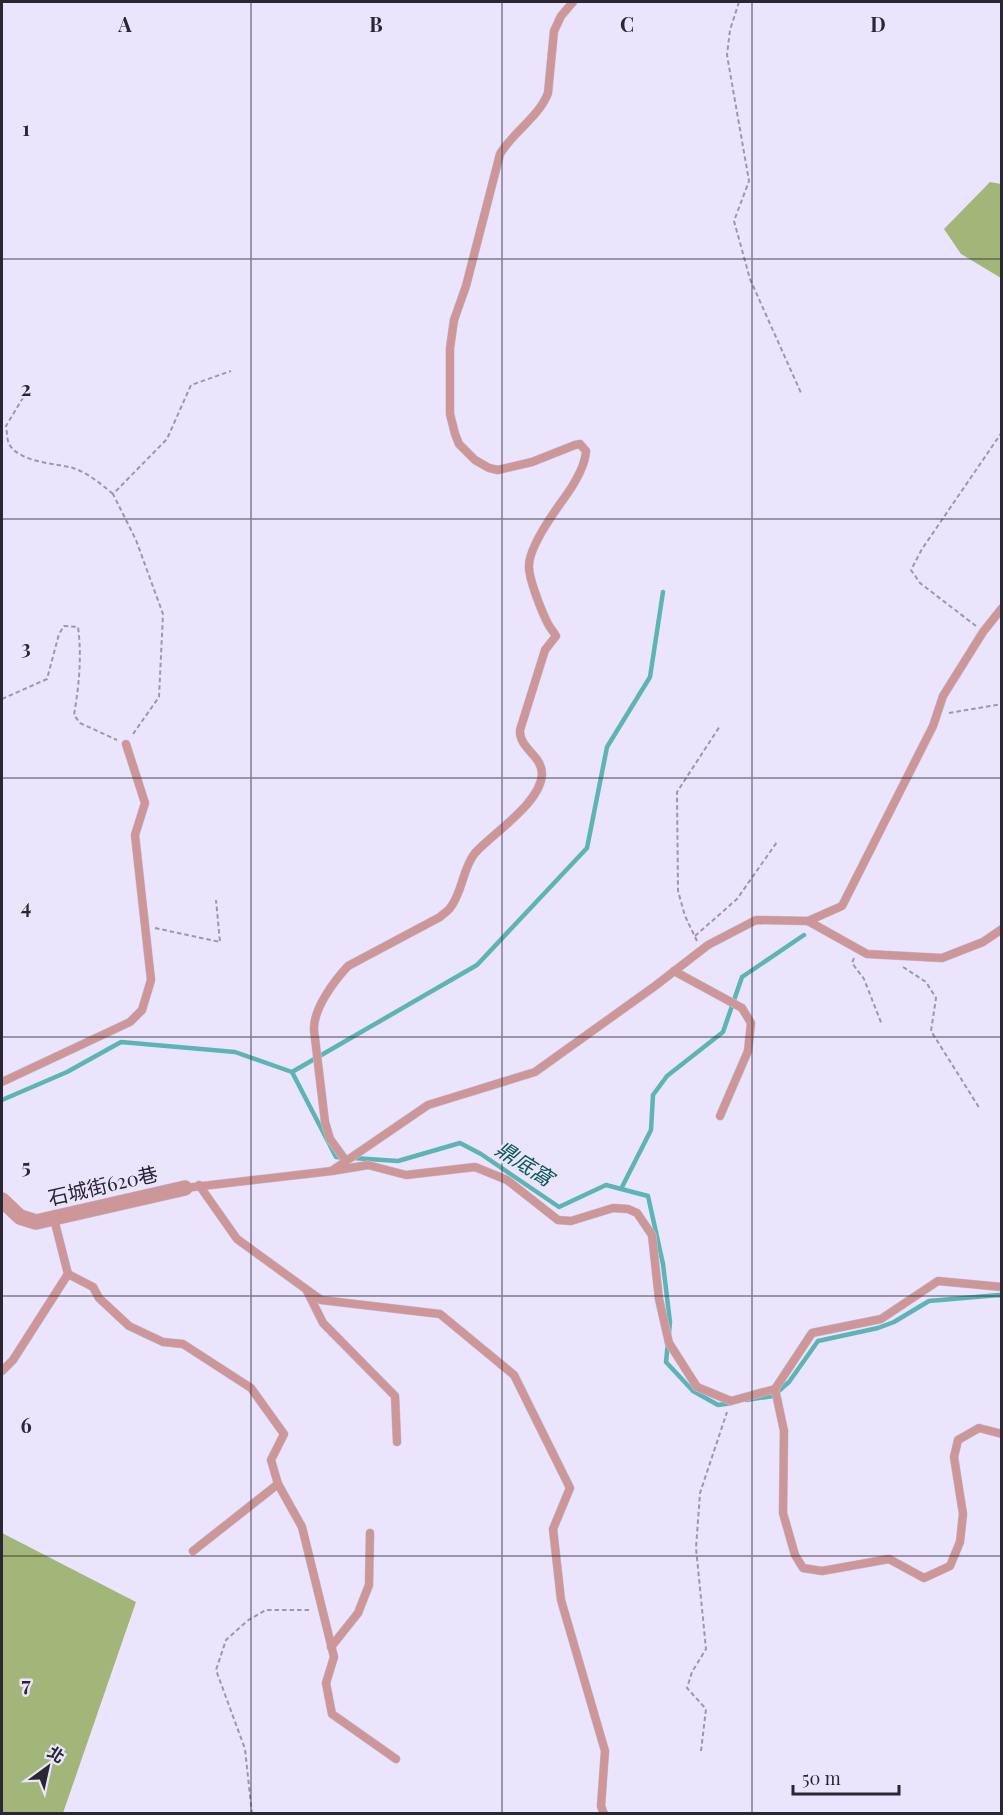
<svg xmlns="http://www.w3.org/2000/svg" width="1003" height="1815" viewBox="0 0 1003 1815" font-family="'Playfair Display','Noto Sans TC',serif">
  <rect width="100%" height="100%" fill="#ebe4fd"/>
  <!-- forest -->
  <g fill="#a3b67a">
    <path d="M990,182L1001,184V278L961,254L944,229Z"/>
    <path d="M2,1533L136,1602L63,1813H2Z"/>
  </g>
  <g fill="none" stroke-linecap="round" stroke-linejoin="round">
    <!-- stream -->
    <g stroke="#5db4b5" stroke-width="4.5">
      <path d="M292,1072L477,965L587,848L607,747L650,677L663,592"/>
      <path d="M2,1100L67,1072L121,1042L235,1052L292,1072L336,1157L345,1158"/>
      <path d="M353,1158L398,1161L460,1143L481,1154L559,1207L606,1185L648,1196L663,1264L670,1322L669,1333"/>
      <path d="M621,1189L651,1130L653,1095L667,1076L723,1032L742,977L804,935"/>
      <path d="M668,1342L666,1362L693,1391L718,1405L732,1403"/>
      <path d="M746,1400L773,1396L789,1382L818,1341L878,1328L894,1322L929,1301L999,1295L1002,1296"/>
    </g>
    <defs>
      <g id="lane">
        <path d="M808,921L842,906L933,726L943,696L983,632L1002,608"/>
        <path d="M674,971L742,1008L751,1023L748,1051L720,1116"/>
        <path d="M2,1082L130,1022L142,1010L151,980L135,835L145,803L126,744"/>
        <path d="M346,1161L330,1139L325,1122L314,1030C313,1009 334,981 348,966L440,917C443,914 448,911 450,908C463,892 462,869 475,853C493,833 541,803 542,774C542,755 519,749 520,730L545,650L556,636C554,632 550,628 548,624C542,612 529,580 529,567C528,549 554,512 565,497C575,483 585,467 586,451L580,444L575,445L532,462L498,470L489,468L475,460L459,444L455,434L450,414V348L454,320L466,286L500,154C513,132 539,117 548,93L554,31L561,16L573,2"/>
        <path d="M333,1170L428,1105L535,1072L655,986L708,945L756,920L808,921L867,954L942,958L983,942L1002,929"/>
        <path d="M199,1185L237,1239L321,1300L440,1314L514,1375L570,1488L553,1529L561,1600L605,1751L601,1806L604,1814"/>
        <path d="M185,1188L332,1171L368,1165L406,1175L475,1167L507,1180L558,1220L571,1221L613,1208L628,1209L637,1213L652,1235L659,1299L669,1343L697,1387L731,1401L775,1389L812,1333L881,1319L938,1281L1002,1287"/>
        <path d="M68,1274L93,1287L99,1298L129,1326L163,1342L183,1344L251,1388L284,1434L271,1460L278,1484L302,1527L334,1657L326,1683L332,1714L396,1759"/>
        <path d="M307,1291L323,1323L395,1396L397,1442"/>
        <path d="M2,1371L13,1360L68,1274L54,1219"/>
        <path d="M775,1389L784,1431L783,1513L795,1555L803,1568L822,1571L889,1559L924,1578L950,1566L960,1542L963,1514L954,1457L958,1440L979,1428L1002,1434"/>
        <path d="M193,1551L278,1484"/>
        <path d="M331,1647L358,1613L369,1585L370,1533"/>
      </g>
      <path id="street" d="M2,1200L20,1217L36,1222L185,1188"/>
    </defs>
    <!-- lane casing -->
    <use href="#lane" stroke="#c8c2d8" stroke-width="9"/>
    <!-- street casing -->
    <use href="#street" stroke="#c8c2d8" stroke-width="16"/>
    <!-- path -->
    <g stroke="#9c97aa" stroke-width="2" stroke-dasharray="4.5 3" stroke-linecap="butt">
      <path d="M739,2L730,30L727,55L749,181L734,221L750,279L801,393"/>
      <path d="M27,391L6,426C7,431 7,440 9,444C20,463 55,463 73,468C88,473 101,484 113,494"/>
      <path d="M976,626L920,583L911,570L922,549L1002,432"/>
      <path d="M2,699L47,679L59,634L64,626L78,627C82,657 79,685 74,715L80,723L117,740"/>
      <path d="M949,713L1002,704"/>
      <path d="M133,734L159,697L163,614L136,540L113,494L167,439L191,385L231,371"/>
      <path d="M155,928L220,942L216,900"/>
      <path d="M695,936L737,899L777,842"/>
      <path d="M697,941L685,916L678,891L677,792L720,726"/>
      <path d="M854,958L852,963L864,979L882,1025"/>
      <path d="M903,967L926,982L936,998L931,1031L980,1109"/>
      <path d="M701,1751L706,1709L687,1688L692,1672L706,1649L696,1548L700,1493L727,1412"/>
      <path d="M252,1814L245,1749L216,1670L226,1640L247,1621L266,1610H312"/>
    </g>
    <!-- lane -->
    <use href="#lane" stroke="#cd9799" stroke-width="8"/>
    <!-- street -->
    <use href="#street" stroke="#cd9799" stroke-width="15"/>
  </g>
  <!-- grid -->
  <path fill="none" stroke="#2a2632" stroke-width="1.5" stroke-opacity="0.55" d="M251,2V1814M502,2V1814M752,2V1814M2,259H1002M2,519H1002M2,778H1002M2,1037H1002M2,1296H1002M2,1556H1002"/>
  <g text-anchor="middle" stroke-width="5" stroke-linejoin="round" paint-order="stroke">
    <!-- street labels -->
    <g font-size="20" fill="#2a2632" stroke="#ebe4fd">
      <text transform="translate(103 1186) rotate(-13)" y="7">石城街620巷</text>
    </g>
    <!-- water labels -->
    <g font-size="21" font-style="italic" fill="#0a585a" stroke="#ebe4fd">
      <text transform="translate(524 1164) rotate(33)" y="7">鼎底窩</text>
    </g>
  </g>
  <g font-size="20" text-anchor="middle" font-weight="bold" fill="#2a2632" stroke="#ebe4fd" stroke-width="5" stroke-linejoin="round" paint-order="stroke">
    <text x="125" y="32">A</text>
    <text x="376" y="32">B</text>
    <text x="627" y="32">C</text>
    <text x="878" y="32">D</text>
    <text x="26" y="136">1</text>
    <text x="26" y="396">2</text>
    <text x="26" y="655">3</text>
    <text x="26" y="914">4</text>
    <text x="26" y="1174">5</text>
    <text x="26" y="1433">6</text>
    <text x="26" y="1692">7</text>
  </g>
  <!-- border -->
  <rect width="1003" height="1815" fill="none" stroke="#2a2632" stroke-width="6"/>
  <!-- north arrow -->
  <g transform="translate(48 1767) rotate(33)" stroke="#ebe4fd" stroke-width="4.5" paint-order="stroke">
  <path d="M0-4.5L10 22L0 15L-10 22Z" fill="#2a2632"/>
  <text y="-9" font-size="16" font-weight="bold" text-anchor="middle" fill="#2a2632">北</text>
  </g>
  <!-- scale -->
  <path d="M793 1785v9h106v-9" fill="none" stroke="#2a2632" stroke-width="3"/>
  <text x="802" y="1785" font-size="18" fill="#2a2632" stroke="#ebe4fd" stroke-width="4.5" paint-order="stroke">50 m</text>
</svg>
